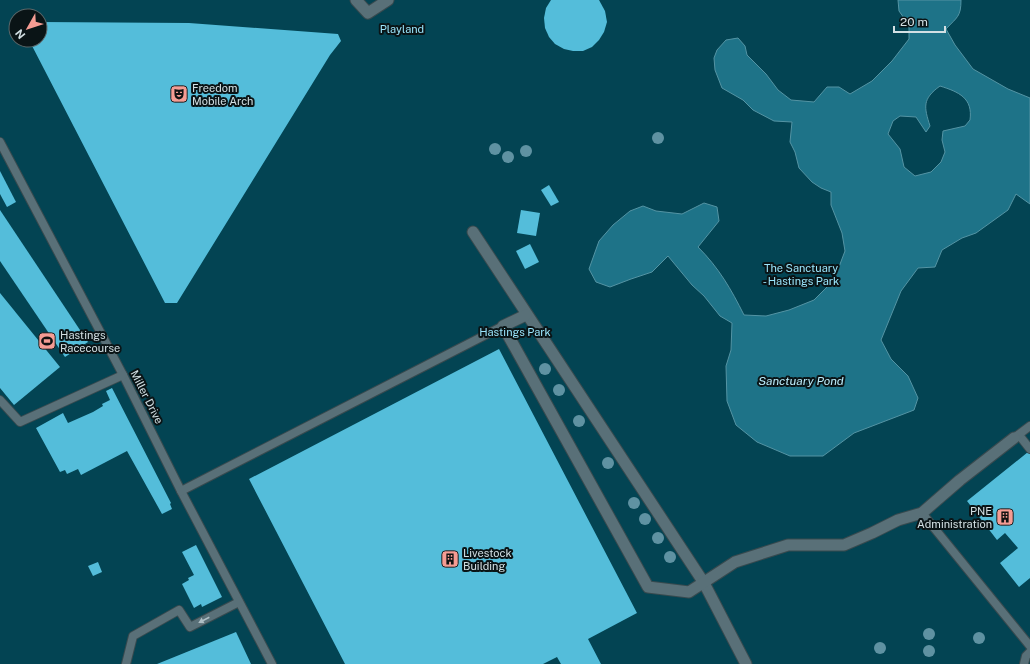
<svg xmlns="http://www.w3.org/2000/svg" width="1030" height="664" viewBox="0 0 1030 664" font-family="'Public Sans',sans-serif">
  <rect width="100%" height="100%" fill="#172d33"/>
  <!-- green -->
  <path fill="#034453" fill-rule="evenodd" d="M0,0H1030V664H0ZM16,16H40V40H16Z"/>
  <!-- water -->
  <path fill="#1e7388" stroke="#5494a4" fill-rule="evenodd" d="M898,0H961C961,17 957,17 946,29L955,45L973,69L1008,89L1030,98V204L1016,194L1008,210L976,233L962,238L942,250L935,267L918,268L901,291L881,340L891,359L908,376L918,398L914,410L854,433L823,456H790L757,442L736,425L727,401L726,366L731,350L732,323L720,316L704,296L692,285L668,256L652,272L631,279L610,287L596,282L589,269L599,241L613,225L630,211L643,206L656,211L682,214L704,203L717,207L719,221L698,247C719,268 731,289 744,315L766,316L789,310L814,300L834,280L845,251L842,233L831,205V192L821,188L812,182L799,168L795,152L790,142L792,122L774,121L753,110L743,100L722,88L715,70L714,58L717,50L726,40L738,38L745,46L747,55L766,74L778,90L791,100L814,102L827,87H839L850,94L872,81L892,61L909,39V25L899,11ZM940,86C959,92 973,98 970,120L965,126L943,131L942,140L945,152L941,162L931,172L915,176L904,167L900,149L888,134L893,121L900,116L916,117L926,132L930,126C924,107 922,99 940,86Z"/>
  <!-- building -->
  <g fill="#54bdda">
    <path d="M551,0H599L605,11L607,22L604,32L599,40L592,47L583,51H573L564,49L555,44L549,37L545,28L544,18L546,8Z"/>
    <path d="M40,22L189,23L338,34L341,41L330,55L177,303H165L29,40H40Z"/>
    <path d="M0,171L16,202L7,207L0,194Z"/>
    <path d="M549,185L559,202L551,206L541,190Z"/>
    <path d="M0,210L88,342L65,357L0,261Z"/>
    <path d="M521,210L540,213L536,236L517,233Z"/>
    <path d="M530,244L539,262L525,269L516,251Z"/>
    <path d="M0,293L60,367L14,405L0,388Z"/>
    <path d="M499,349L637,613L588,639L601,664H561L557,657L543,664H345L249,479Z"/>
    <path d="M112,388L171,503L170,504L172,509L162,514L127,451L81,475L78,469L67,474L65,470L60,472L36,428L63,413L68,423L93,412L103,406L102,404L110,400L106,391Z"/>
    <path d="M1028,452L1030,454V578L1019,587L1000,563L1018,548L1005,533L997,540L967,501Z"/>
    <path d="M196,545L222,597L202,607L201,604L194,608L182,584L189,580L188,578L194,575L182,552Z"/>
    <path d="M98,562L102,572L93,576L88,566Z"/>
    <path d="M236,632L251,664H157Z"/>
  </g>
  <g fill="none" stroke-linecap="round" stroke-linejoin="round">
    <defs>
      <g id="service">
        <path d="M0,142L123,375L181,491L272,664"/>
        <path d="M0,400L20,422L123,375"/>
        <path d="M1019,435L1030,449"/>
        <path d="M1014,438L1030,426"/>
        <path d="M181,491L503,326"/>
        <path d="M922,513L1030,646"/>
        <path d="M126,664L133,636L179,610L190,627L239,602"/>
        <path d="M1024,664L1026,656L1030,652"/>
      </g>
      <g id="pedestrian">
        <path d="M356,0L368,13L388,0"/>
        <path d="M473,232L704,583L746,664"/>
        <path d="M526,315L503,326L648,587L689,592L735,562L788,545H844L872,533L898,520L922,513L960,480L1014,438"/>
      </g>
    </defs>
    <!-- service casing -->
    <use href="#service" stroke="#384a4f" stroke-width="10"/>
    <!-- pedestrian casing -->
    <use href="#pedestrian" stroke="#384a4f" stroke-width="13"/>
    <!-- service -->
    <use href="#service" stroke="#597078" stroke-width="8"/>
    <!-- pedestrian -->
    <use href="#pedestrian" stroke="#597078" stroke-width="11"/>
  </g>
  <!-- trees -->
  <g fill="#5f92a2">
    <circle cx="658" cy="138" r="6"/>
    <circle cx="495" cy="149" r="6"/>
    <circle cx="526" cy="151" r="6"/>
    <circle cx="508" cy="157" r="6"/>
    <circle cx="545" cy="369" r="6"/>
    <circle cx="559" cy="390" r="6"/>
    <circle cx="579" cy="421" r="6"/>
    <circle cx="608" cy="463" r="6"/>
    <circle cx="634" cy="503" r="6"/>
    <circle cx="645" cy="519" r="6"/>
    <circle cx="658" cy="538" r="6"/>
    <circle cx="670" cy="557" r="6"/>
    <circle cx="929" cy="634" r="6"/>
    <circle cx="979" cy="638" r="6"/>
    <circle cx="880" cy="648" r="6"/>
    <circle cx="929" cy="651" r="6"/>
  </g>
  <!-- one-way arrows -->
  <defs><path id="oneway-solid" d="M-6-.8H1V-3.2L6.5 0L1 3.2V.8H-6Z"/></defs>
  <use fill="#aebec4" href="#oneway-solid" transform="translate(204 620) rotate(153)"/>
  <!-- icons -->
  <defs>
    <symbol id="theatre-square" viewBox="-11 -11 22 22"><rect x="-9" y="-9" width="18" height="18" rx="4" fill="#f59c93" stroke="#0a1416"/><path d="M-5-5.5Q0-4 5-5.5V0Q5 5 0 6Q-5 5-5 0ZM-3.3-2.5H-1v1.5H-3.3ZM1-2.5H3.3v1.5H1ZM-2.8 1Q0 5.5 2.8 1Z" fill="#111"/></symbol>
    <symbol id="stadium-square" viewBox="-11 -11 22 22"><rect x="-9" y="-9" width="18" height="18" rx="4" fill="#f59c93" stroke="#0a1416"/><path d="M0-5a6.5 5 0 1 0 0 10a6.5 5 0 1 0 0-10ZM-3.5-1.8h7v3.6h-7Z" fill="#111"/></symbol>
    <symbol id="building-square" viewBox="-11 -11 22 22"><rect x="-9" y="-9" width="18" height="18" rx="4" fill="#f59c93" stroke="#0a1416"/><path d="M-4-6H4V6H1V3H-1V6H-4ZM-2.5-4.3h1.7v1.8h-1.7ZM.8-4.3h1.7v1.8H.8ZM-2.5-1h1.7V.8h-1.7ZM.8-1h1.7V.8H.8Z" fill="#111"/></symbol>
  </defs>
  <g fill-rule="evenodd">
    <use href="#theatre-square" x="169" y="84" width="20" height="20"/>
    <use href="#stadium-square" x="37" y="331" width="20" height="20"/>
    <use href="#building-square" x="995" y="507" width="20" height="20"/>
    <use href="#building-square" x="440" y="549" width="20" height="20"/>
  </g>
  <g text-anchor="middle" stroke-width="4" stroke-linejoin="round" paint-order="stroke">
    <!-- park labels -->
    <g font-size="11" fill="#9ae5fc" stroke="#0a1416">
      <text x="402" y="33">Playland</text>
      <text x="801" y="272">The Sanctuary<tspan x="801" dy="13">- Hastings Park</tspan></text>
      <text x="515" y="336">Hastings Park</text>
    </g>
    <!-- poi labels -->
    <g font-size="11" fill="#d3e0e4" stroke="#0a1416" text-anchor="start">
      <text x="192" y="92">Freedom<tspan x="192" dy="13">Mobile Arch</tspan></text>
      <text x="60" y="339">Hastings<tspan x="60" dy="13">Racecourse</tspan></text>
      <text x="992" y="515" text-anchor="end">PNE<tspan x="992" dy="13">Administration</tspan></text>
      <text x="463" y="557">Livestock<tspan x="463" dy="13">Building</tspan></text>
    </g>
    <!-- street labels -->
    <g font-size="11" fill="#d3e0e4" stroke="#0a1416">
      <text transform="translate(147 397) rotate(63)" y="4">Miller Drive</text>
    </g>
    <!-- water labels -->
    <g font-size="12" font-style="italic" fill="#bbecfb" stroke="#0a1416">
      <text x="801" y="385">Sanctuary Pond</text>
    </g>
  </g>
  <!-- north arrow -->
  <g transform="translate(28 28) rotate(231)"><circle r="19" fill="#0a1416" stroke="#5a6668"/>
  <path d="M0-3L7 15L0 10L-7 15Z" fill="#f59c93"/>
  <text y="-6" font-size="11" font-weight="bold" text-anchor="middle" fill="#d3e0e4">N</text>
  </g>
  <!-- scale -->
  <path d="M894 26v6h51v-6" fill="none" stroke="#d3e0e4" stroke-width="2"/>
  <text x="900" y="26" font-size="12" fill="#d3e0e4" stroke="#0a1416" stroke-width="3" paint-order="stroke">20 m</text>
</svg>
